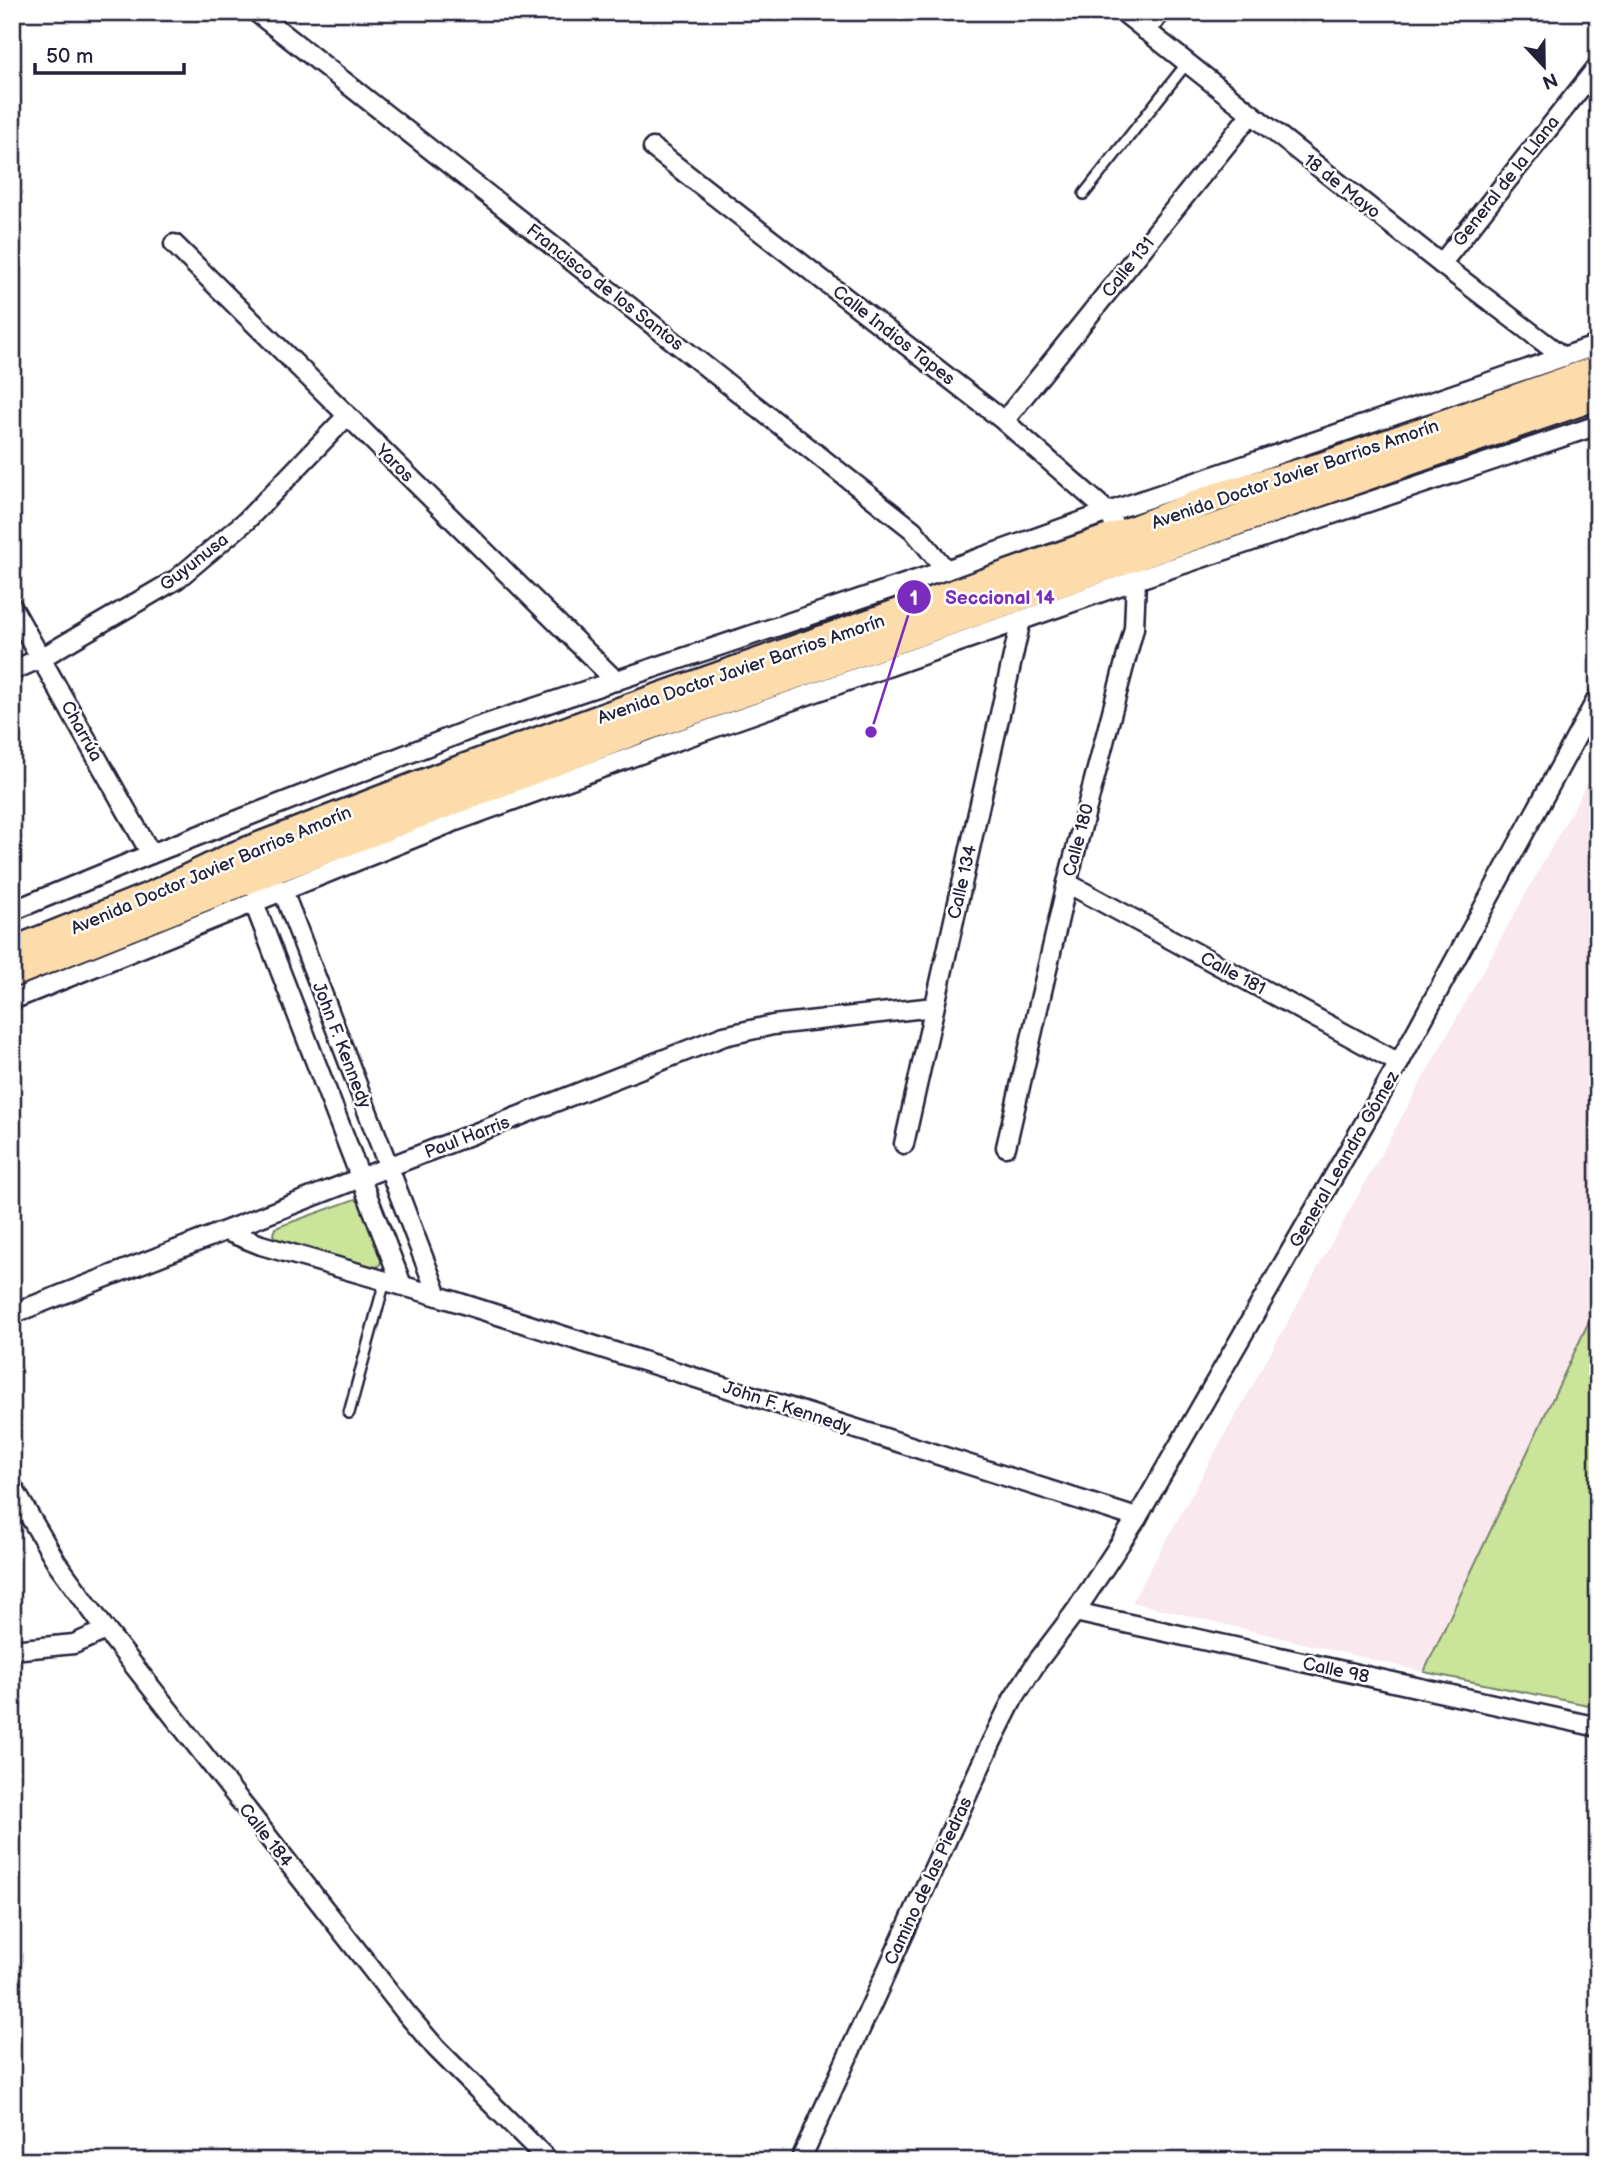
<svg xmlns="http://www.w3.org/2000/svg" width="1610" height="2173" viewBox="0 0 1610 2173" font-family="'Balsamiq Sans',sans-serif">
  <rect width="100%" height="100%" fill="#fff"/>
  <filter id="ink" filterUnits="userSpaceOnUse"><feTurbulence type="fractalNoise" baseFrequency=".0143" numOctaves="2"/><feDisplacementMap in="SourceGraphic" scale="14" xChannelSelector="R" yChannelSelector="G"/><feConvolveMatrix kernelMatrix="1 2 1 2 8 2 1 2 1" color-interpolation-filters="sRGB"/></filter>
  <g filter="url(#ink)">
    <!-- built -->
    <path fill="#f9e8ee" d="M1598,764V1302L1424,1672L1132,1602Z"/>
    <!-- green -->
    <g fill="#cae49a" stroke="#76836a" stroke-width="2">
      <path d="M355,1199L363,1203L383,1258L379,1266L369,1269L277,1242L273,1234L275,1228Z"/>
      <path d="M1598,1302V1707L1424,1672Z"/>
    </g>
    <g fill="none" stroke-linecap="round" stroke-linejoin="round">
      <defs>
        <g id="service">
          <path d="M1084,194L1187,63"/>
          <path d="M349,1413L385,1281"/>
        </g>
        <g id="minor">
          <path d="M256,12L913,530L946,570"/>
          <path d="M1123,12L1441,264L1563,357"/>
          <path d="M1146,31L1161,12"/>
          <path d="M653,148L1004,421L1108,512L1112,520"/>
          <path d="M174,244L616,681"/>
          <path d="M1441,264L1598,66"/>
          <path d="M1004,421L1251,114"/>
          <path d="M12,607L151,854"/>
          <path d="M12,671L41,658L177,579L246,521L347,416"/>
          <path d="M1067,883L1399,1063"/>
          <path d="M273,887L283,891L438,1296"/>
          <path d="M260,893L254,903L402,1285"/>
          <path d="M12,911L151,854L474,728L946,570L1108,512L1598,345"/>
          <path d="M12,1000L456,821L673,742L1136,580L1598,425"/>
          <path d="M904,1144L1021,620"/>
          <path d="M1006,1147L1067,883L1134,628L1136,580L1134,571"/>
          <path d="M226,1231L261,1245L438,1296L1137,1518"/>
          <path d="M12,1314L724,1036L773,1025L934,1007"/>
          <path d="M12,1486L57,1563L106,1630L406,2013L436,2048L549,2161"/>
          <path d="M1075,1612L1598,1727"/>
          <path d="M12,1650L74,1644L106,1630"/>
          <path d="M800,2161L991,1743L1013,1699L1037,1662L1075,1612L1137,1518L1399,1063L1598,697"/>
        </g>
        <g id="trunk">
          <path d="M12,952L152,896L233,857L444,776L636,706L1121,535L1217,497L1322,467L1598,370"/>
          <path d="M12,973L261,874L647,726L1598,395"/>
        </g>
      </defs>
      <!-- service casing -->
      <use href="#service" stroke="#22223b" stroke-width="14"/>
      <!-- minor casing -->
      <use href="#minor" stroke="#22223b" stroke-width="23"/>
      <!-- trunk casing -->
      <use href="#trunk" stroke="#22223b" stroke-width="33"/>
      <!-- service -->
      <use href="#service" stroke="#fff" stroke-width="9"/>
      <!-- minor -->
      <use href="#minor" stroke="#fff" stroke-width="18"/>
      <!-- trunk -->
      <use href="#trunk" stroke="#fddcac" stroke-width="28"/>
    </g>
  </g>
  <g text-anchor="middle" stroke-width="5" stroke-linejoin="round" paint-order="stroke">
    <!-- street labels -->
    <g font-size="18" fill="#22223b" stroke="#fff">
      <text transform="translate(1506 181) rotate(-52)" y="6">General de la Llana</text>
      <text transform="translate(1342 186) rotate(38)" y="6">18 de Mayo</text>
      <text transform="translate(1128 267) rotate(-51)" y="6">Calle 131</text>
      <text transform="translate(605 287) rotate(38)" y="6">Francisco de los Santos</text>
      <text transform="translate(894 335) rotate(38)" y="6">Calle Indios Tapes</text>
      <text transform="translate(395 463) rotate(45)" y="6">Yaros</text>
      <text transform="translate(1295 474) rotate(-19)" y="6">Avenida Doctor Javier Barrios Amorín</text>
      <text transform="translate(194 562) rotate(-38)" y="6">Guyunusa</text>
      <text transform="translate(741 669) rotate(-19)" y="6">Avenida Doctor Javier Barrios Amorín</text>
      <text transform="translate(82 731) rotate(61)" y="6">Charrúa</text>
      <text transform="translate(1078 840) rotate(-75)" y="6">Calle 180</text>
      <text transform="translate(211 870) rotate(-23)" y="6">Avenida Doctor Javier Barrios Amorín</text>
      <text transform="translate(962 882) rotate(-77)" y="6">Calle 134</text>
      <text transform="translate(1233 973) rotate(28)" y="6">Calle 181</text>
      <text transform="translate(342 1045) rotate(69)" y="6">John F. Kennedy</text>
      <text transform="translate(467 1137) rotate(-21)" y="6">Paul Harris</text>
      <text transform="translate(1344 1159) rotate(-60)" y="6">General Leandro Gómez</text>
      <text transform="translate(787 1407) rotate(18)" y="6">John F. Kennedy</text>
      <text transform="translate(1336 1670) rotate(12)" y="6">Calle 98</text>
      <text transform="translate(266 1835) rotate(52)" y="6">Calle 184</text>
      <text transform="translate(928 1881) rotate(-65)" y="6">Camino de las Piedras</text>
    </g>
  </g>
  <!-- callouts -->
  <path fill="none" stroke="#7b2cbf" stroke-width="2.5" d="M871 732L914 597"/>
  <g fill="#7b2cbf" stroke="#fff" stroke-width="2.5">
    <circle cx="871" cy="732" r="7"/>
    <circle cx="914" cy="597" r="18"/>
  </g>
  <g font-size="21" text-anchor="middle" font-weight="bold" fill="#fff">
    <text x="914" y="605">1</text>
  </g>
  <g font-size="19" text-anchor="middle" font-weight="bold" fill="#7b2cbf" stroke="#fff" stroke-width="5" stroke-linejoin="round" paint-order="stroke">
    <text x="1000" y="604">Seccional 14</text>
  </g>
  <!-- margin -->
  <rect width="1610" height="2173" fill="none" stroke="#fff" stroke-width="42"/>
  <rect x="21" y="21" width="1568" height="2131" fill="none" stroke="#22223b" stroke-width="2.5" filter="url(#ink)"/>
  <!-- north arrow -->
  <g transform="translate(1544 66) rotate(158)" stroke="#ffffff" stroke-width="5" paint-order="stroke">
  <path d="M0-5L12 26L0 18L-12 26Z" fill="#22223b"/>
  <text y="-10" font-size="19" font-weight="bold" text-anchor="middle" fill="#22223b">N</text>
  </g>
  <!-- scale -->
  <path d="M35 63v10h149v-10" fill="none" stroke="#22223b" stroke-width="3.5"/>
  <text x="46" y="63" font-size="21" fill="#22223b" stroke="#ffffff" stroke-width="5" paint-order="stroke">50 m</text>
</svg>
